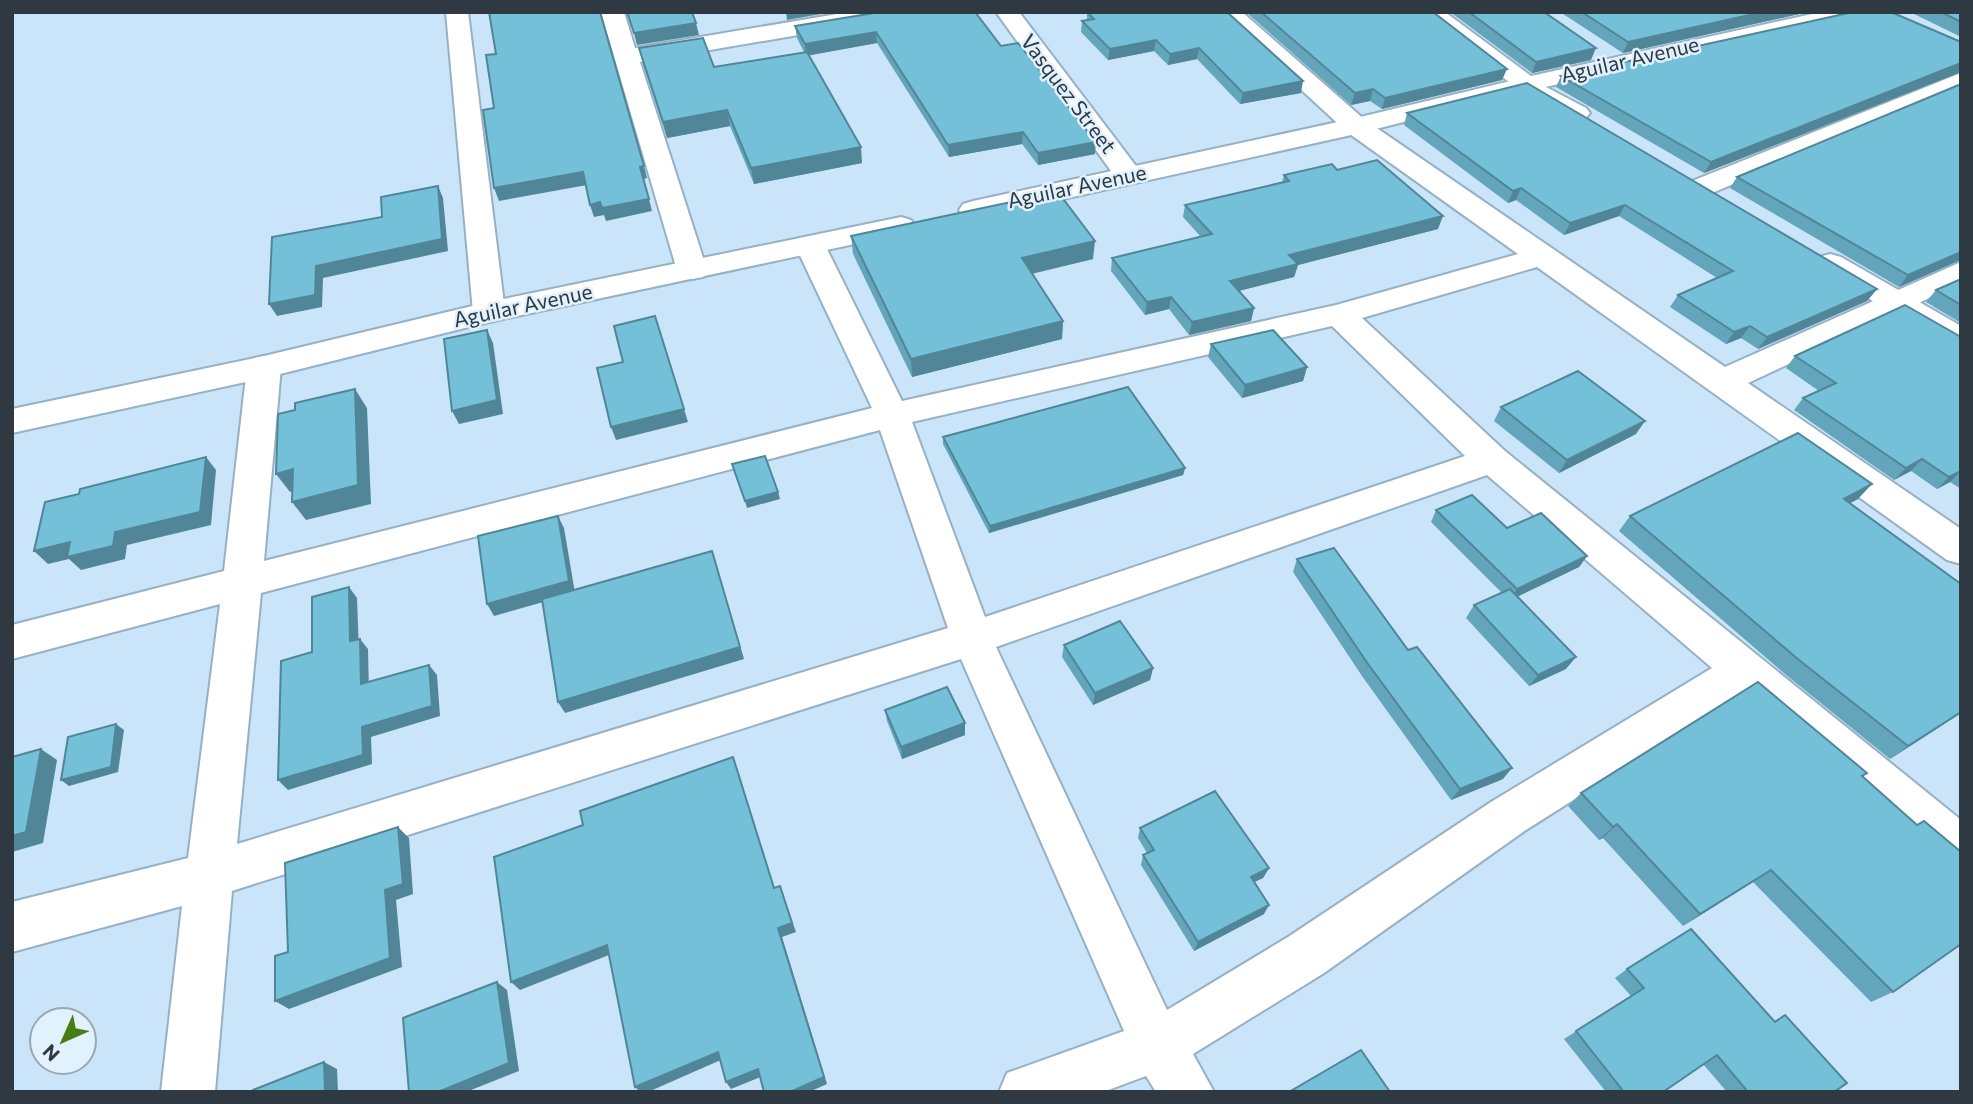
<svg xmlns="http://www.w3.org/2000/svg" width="1973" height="1104" viewBox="0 0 1973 1104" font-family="Commissioner,sans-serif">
  <rect width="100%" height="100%" fill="#cae5fa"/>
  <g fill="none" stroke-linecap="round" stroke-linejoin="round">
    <defs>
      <g id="street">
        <path d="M446,12H468L505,312L500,319L489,322L478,319L473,312Z"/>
        <path d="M601,12H624L635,48L849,12H903L892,19L640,62L707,270L703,277L692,279L681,277L677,270Z"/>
        <path d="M996,12H1019L1139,170L1143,176L1139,182H1119Z"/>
        <path d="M1217,12H1242L1365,120L1725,367L1961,262V283L1748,383L1961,529V564L1947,560L1537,267L1362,318L1505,451L1961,820V872L1944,866L1742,693L1523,832L1324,973L1193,1054L1214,1092H1156L1146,1076L1103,1092H999L1007,1073L1124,1031L961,659L232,891L215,1092H161L182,906L12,952V902L188,858L220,604L12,659V625L224,571L247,367L252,359L264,356L276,359L281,367L264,561L872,408L795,245L800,239L810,236L820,239L825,245L902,401L1336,305L1518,254L1347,132ZM1332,326L1465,456L985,617L912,422ZM880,430L948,628L237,844L261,593ZM1487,475L1712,668L1491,802L1288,937L1167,1010L996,647Z"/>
        <path d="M1419,12H1445L1531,76L1821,12H1865L1854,19L1527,91L1518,89Z"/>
        <path d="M1961,73V89L1712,193L1702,195L1692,193L1688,187L1692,181Z"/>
      </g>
      <g id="secondary">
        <path d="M1527,77L1586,108L1590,113L1586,118C1565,124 1542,103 1523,92L1356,134L973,219L963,216L959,210L963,204L973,201L1356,118Z"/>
        <path d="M901,217L911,220L916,226L911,232L489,322L264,378L12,433V409L264,356L489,302Z"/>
        <path d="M1830,254L1841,257L1961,326V351L1950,347L1819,269L1815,263L1819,257Z"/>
      </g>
    </defs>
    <!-- street casing -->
    <use href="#street" stroke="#96b0c4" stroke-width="4"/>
    <!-- secondary casing -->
    <use href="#secondary" stroke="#96b0c4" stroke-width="4"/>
    <!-- street -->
    <use href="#street" fill="#fff" fill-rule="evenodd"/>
    <!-- secondary -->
    <use href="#secondary" fill="#fff" fill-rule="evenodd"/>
  </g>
  <!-- wall -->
  <g fill="#63a5ba">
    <path d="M880,12L1001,46L1095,154L1038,165L1022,144L949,157L877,43L809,55L862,163L754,184L730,126L667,138L643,64L639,48L714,67L804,52L797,38L795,26Z"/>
    <path d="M1087,12H1227L1301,93L1240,104L1197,59L1168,65L1154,51L1108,60L1081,32L1082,21L1087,20Z"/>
    <path d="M1246,12H1433L1502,80L1382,109L1370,101L1351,105Z"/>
    <path d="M1450,12H1544L1591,60L1532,73Z"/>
    <path d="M1560,12H1808L1623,53Z"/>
    <path d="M1910,12H1961V37Z"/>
    <path d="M1961,42V72L1704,173L1556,87L1561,76Z"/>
    <path d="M1961,84V260L1899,287L1730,188L1737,177Z"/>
    <path d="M1407,113L1877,289L1867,301L1758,349L1741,338L1726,344L1670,307L1678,295L1717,278L1619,216L1564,235L1516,200L1508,203L1404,125Z"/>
    <path d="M1337,170L1438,229L1298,265L1294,277L1238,291L1254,308L1251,321L1189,335L1169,309L1145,315L1111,271L1112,258L1201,237L1183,217L1185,205L1282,182L1284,175Z"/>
    <path d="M851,236L1093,259L1032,274L1063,321L1062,339L912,377L853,254Z"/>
    <path d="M1961,279V323L1926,302L1936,290Z"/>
    <path d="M1961,337V489L1950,482L1937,489L1911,471L1894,480L1794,410L1803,398L1819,391L1786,368L1795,356Z"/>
    <path d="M1211,344L1307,367L1303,381L1242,398L1208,357Z"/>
    <path d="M1501,407L1636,434L1559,473L1494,421Z"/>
    <path d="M943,437L1185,468L1183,475L989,533L943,444Z"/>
    <path d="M1858,499L1850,503L1961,584V713L1890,759L1785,674L1619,531L1630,516Z"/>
    <path d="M1436,510L1507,528L1587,556L1579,567L1517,597L1566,669L1529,686L1466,618L1474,605L1502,593L1431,522Z"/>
    <path d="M1297,559L1503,779L1451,800L1362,676L1293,572Z"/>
    <path d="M1064,645L1153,668L1150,680L1093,705L1062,657Z"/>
    <path d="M885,710L965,723V735L902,759L887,721Z"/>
    <path d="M1863,776L1917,825L1893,992L1871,1002L1753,882L1683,926L1603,838L1599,840L1568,806L1581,793Z"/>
    <path d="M1140,828L1269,868L1263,878L1254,882L1264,914L1194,951L1141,865L1143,855L1147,853L1138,838Z"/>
    <path d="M1627,969L1774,1021L1785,1015L1834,1092H1727L1703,1064L1663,1092H1606L1564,1039L1631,996L1615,978Z"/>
  </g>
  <!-- shaded-wall -->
  <g fill="#508697">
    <path d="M786,12H832L787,20Z"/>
    <path d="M1763,12H1808L1623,53L1628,42Z"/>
    <path d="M696,23L699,35L637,45L634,33Z"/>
    <path d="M876,32L877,43L806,56L805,44Z"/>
    <path d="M1156,40L1154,51L1108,60L1110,49Z"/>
    <path d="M1199,48L1197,59L1168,65L1170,54Z"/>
    <path d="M1596,48L1591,60L1532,73L1536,62Z"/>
    <path d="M1961,63V72L1704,173L1711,162Z"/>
    <path d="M1507,69L1502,80L1382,109L1385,98Z"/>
    <path d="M1303,81L1301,93L1240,104L1243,93Z"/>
    <path d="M1373,89L1370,101L1351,105L1355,93Z"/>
    <path d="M727,110L730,126L667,138L663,122Z"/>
    <path d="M1023,132L1022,144L949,157L948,145Z"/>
    <path d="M1096,142L1095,154L1038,165V153Z"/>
    <path d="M861,147L862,163L754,184L751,168Z"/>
    <path d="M644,166L647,178L644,179L652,211L606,221L604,215L594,217L590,205L640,167Z"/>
    <path d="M583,172L587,185L499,201L494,188Z"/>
    <path d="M438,186L443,198L448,251L323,278L322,307L277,316L269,304L316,266Z"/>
    <path d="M1521,188L1516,200L1508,203L1513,191Z"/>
    <path d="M1625,205L1619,216L1564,235L1570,223Z"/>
    <path d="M1443,216L1438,229L1298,265L1294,277L1227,294L1230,281L1289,255Z"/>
    <path d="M1095,241L1093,259L1021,276L1022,258Z"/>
    <path d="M1961,252L1960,260L1899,287L1908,275Z"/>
    <path d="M1877,289L1867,301L1758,349L1767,337Z"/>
    <path d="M1171,297L1169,309L1145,315L1147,302Z"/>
    <path d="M1254,308L1251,321L1189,335L1192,322Z"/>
    <path d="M1063,321L1062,339L912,377L911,359Z"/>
    <path d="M1750,326L1741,338L1726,344L1734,332Z"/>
    <path d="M487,330L493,343L503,414L459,424L452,411Z"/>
    <path d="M1307,367L1303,381L1242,398L1245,385Z"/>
    <path d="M355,389L367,408L371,504L306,520L292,502Z"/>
    <path d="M684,409L688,422L616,440L611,427Z"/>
    <path d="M1645,421L1636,434L1559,473L1567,460Z"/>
    <path d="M206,457L216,470L211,525L127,545L125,559L81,570L69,559L48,564L34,551L115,532Z"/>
    <path d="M1922,459L1911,471L1894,480L1906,468Z"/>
    <path d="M1185,468L1183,475L989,533L990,526Z"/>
    <path d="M293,469L307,488L290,492L276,474Z"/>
    <path d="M1961,471L1950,482L1937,489L1949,477Z"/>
    <path d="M1872,484L1858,499L1830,514L1844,499Z"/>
    <path d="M778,492L780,499L747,508L745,501Z"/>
    <path d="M558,516L564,528L575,593L494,616L487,604Z"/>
    <path d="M712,551L744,659L565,713L558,702Z"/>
    <path d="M1587,556L1579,567L1510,600L1517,589Z"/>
    <path d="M349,587L357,598L359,652L350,641Z"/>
    <path d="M360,639L368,649L369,694L361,684Z"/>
    <path d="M1576,657L1566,669L1529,686L1538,675Z"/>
    <path d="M429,665L437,675L440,716L371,737L372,764L288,790L278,780L362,727Z"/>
    <path d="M1153,668L1150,680L1093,705L1095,693Z"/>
    <path d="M1961,712V713L1890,759L1908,746Z"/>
    <path d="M965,723V735L902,759L901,747Z"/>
    <path d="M116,724L124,730L118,772L69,786L61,780Z"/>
    <path d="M41,749L57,760L43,843L12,852V836Z"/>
    <path d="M733,757L737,768L777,898L774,888Z"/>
    <path d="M1512,768L1503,779L1451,800L1460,789Z"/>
    <path d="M1617,824L1603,838L1599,840L1613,827Z"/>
    <path d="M398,827L409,838L413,894L396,900L402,967L289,1009L275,1001L385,890Z"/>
    <path d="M1269,868L1263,878L1246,886L1251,877Z"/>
    <path d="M1771,870L1753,882L1683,926L1700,914Z"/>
    <path d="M780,886L796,932L782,937L827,1084L809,1092H790L778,928Z"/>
    <path d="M1269,905L1264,914L1194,951L1198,942Z"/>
    <path d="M607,945L614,953L520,990L511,982Z"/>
    <path d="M497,982L507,990L519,1071L466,1092H438Z"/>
    <path d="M718,1052L723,1059L648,1092H640L635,1087Z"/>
    <path d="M324,1062L337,1069L338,1092H325Z"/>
    <path d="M758,1069L763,1076L731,1089L726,1082Z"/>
  </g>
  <!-- building -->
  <g fill="#73c0d8" stroke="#508697" stroke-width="2">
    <path d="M489,12H600L644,166L640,167L649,199L602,208L600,202L590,205L583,172L494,188L483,110L494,108L486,55L496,54Z"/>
    <path d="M627,12H692L696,23L634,33Z"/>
    <path d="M880,12H975L1001,46L1018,43L1096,142L1038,153L1023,132L948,145L876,32L805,44L795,26Z"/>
    <path d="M1087,12H1227L1303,81L1243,93L1199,48L1170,54L1156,40L1110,49L1082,21L1094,19Z"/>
    <path d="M1261,12H1433L1507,69L1385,98L1373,89L1355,93Z"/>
    <path d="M1469,12H1544L1596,48L1536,62Z"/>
    <path d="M1582,12H1763L1628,42Z"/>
    <path d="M1853,12H1891L1961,42V63L1711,162L1561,76Z"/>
    <path d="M1941,12H1961V22Z"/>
    <path d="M703,38L714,67L807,52L861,147L751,168L727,110L663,122L639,48Z"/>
    <path d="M1527,83L1877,289L1767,337L1750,326L1734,332L1678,295L1733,271L1625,205L1570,223L1521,188L1513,191L1407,113Z"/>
    <path d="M1961,84V252L1908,275L1737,177Z"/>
    <path d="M1377,160L1443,216L1289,255L1298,264L1230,281L1254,308L1192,322L1171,297L1147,302L1112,258L1212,234L1185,205L1289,181L1284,175L1332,164L1337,170Z"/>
    <path d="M438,186L442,239L316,266L315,295L269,304L272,237L382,217L381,197Z"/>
    <path d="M1058,192L1095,241L1022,258L1063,321L911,359L851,236Z"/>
    <path d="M1961,279V305L1936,290Z"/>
    <path d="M1905,305L1961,337V471L1949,477L1922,459L1906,468L1803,398L1836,383L1795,356Z"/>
    <path d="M655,316L684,409L611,427L597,368L623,362L614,326Z"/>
    <path d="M487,330L497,400L452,411L444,339Z"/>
    <path d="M1273,330L1307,367L1245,385L1211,344Z"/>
    <path d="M1578,371L1645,421L1567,460L1501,407Z"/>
    <path d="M1128,387L1185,468L990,526L943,437Z"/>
    <path d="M355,389L358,485L292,502L293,469L276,474L278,414L295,410V403Z"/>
    <path d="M1798,433L1872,484L1844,499L1961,584V712L1908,746L1799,660L1630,516Z"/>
    <path d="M765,456L778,492L745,501L732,464Z"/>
    <path d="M206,457L200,512L115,532L113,546L67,557L70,542L34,551L45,502L79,494L80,489Z"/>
    <path d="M1472,495L1507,528L1541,513L1587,556L1517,589L1436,510Z"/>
    <path d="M558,516L569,581L487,604L478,536Z"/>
    <path d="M1334,548L1408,650L1417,647L1512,768L1460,789L1368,664L1297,559Z"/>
    <path d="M712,551L740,647L558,702L542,599Z"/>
    <path d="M349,587L350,641L360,639L361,684L429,665L432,706L362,727L363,755L278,780L281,661L312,652V597Z"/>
    <path d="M1510,589L1576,657L1538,675L1474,605Z"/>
    <path d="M1120,621L1153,668L1095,693L1064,645Z"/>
    <path d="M1758,682L1867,773L1862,776L1917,825L1924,821L1961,852V944L1893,992L1771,870L1700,914L1617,824L1613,827L1581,793Z"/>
    <path d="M947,687L965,723L901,747L885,710Z"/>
    <path d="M116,724L111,767L61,780L68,737Z"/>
    <path d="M41,749L26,832L12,836V757Z"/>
    <path d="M733,757L774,888L780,886L792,923L778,928L824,1077L790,1092H764L758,1069L726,1082L718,1052L635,1087L607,945L511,982L494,857L583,825L580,811Z"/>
    <path d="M1215,791L1269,868L1251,877L1269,905L1198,942L1143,855L1154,850L1140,828Z"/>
    <path d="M398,827L403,884L385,890L390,958L275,1001V956L288,952L285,863Z"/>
    <path d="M1691,929L1775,1022L1785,1015L1847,1083L1834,1092H1748L1717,1055L1663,1092H1624L1576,1031L1644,988L1627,969Z"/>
    <path d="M497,982L509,1063L438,1092H409L403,1018Z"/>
    <path d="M1361,1050L1390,1092H1289Z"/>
    <path d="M324,1062L325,1092H253V1090Z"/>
  </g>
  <g text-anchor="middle" stroke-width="5" stroke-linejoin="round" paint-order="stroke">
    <!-- far-street labels -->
    <g font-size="21" fill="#2e3941" stroke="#e1f1fe">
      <text transform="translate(1630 60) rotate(-13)" y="7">Aguilar Avenue</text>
      <text transform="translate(1068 94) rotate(53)" y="7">Vasquez Street</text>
      <text transform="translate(1077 187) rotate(-12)" y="7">Aguilar Avenue</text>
      <text transform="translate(523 306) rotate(-12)" y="7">Aguilar Avenue</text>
    </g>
  </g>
  <!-- border -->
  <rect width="1973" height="1104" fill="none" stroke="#2e3941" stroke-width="28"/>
  <!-- north arrow -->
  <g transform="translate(63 1041) rotate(225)"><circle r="33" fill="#e1f1fe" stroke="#99a7b2" stroke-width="2"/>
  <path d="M0-5L12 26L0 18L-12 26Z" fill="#487d11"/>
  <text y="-10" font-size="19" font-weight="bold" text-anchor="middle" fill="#2e3941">N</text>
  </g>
</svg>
